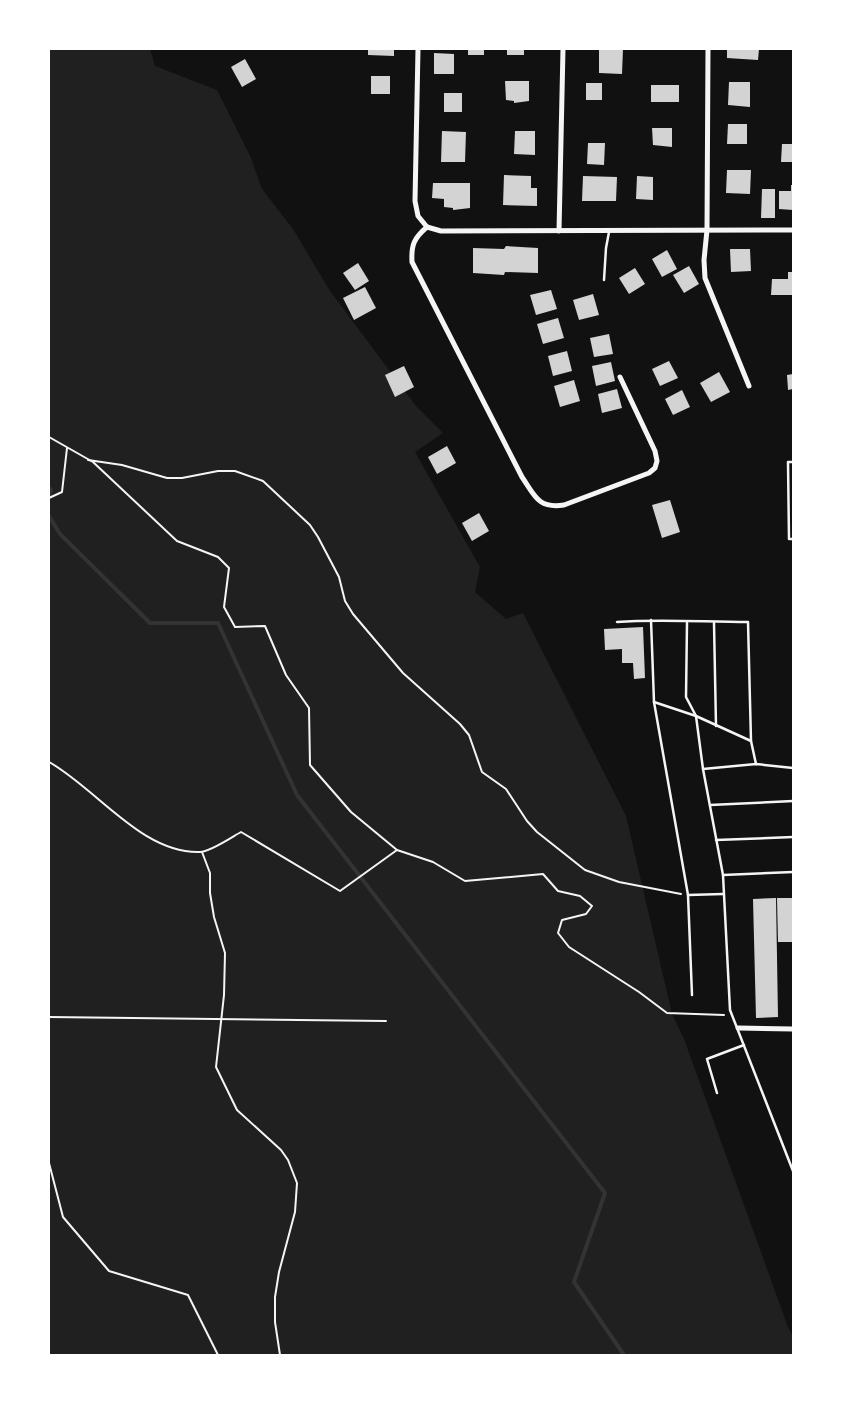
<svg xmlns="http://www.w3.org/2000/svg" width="842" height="1404" viewBox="0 0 842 1404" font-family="'Sofia Sans Condensed',sans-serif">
  <rect width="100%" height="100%" fill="#111"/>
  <!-- green -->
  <path fill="#202020" d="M49,49H150L155,66L217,90L251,158L262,189L293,229L330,291L416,406L443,433L415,452L480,567L475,592L506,619L523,613L626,816L672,1014L684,1039L788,1327L793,1337V1355H49Z"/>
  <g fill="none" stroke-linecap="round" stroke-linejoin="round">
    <!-- stream -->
    <g stroke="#333" stroke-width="4">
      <path d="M49,488L51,490L49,496"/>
      <path d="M49,516L60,534L150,623H218L297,795L605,1193L574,1282L624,1355"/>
    </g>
  </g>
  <!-- building -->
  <g fill="#d3d3d3">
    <path d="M368,49H394V56L368,55Z"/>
    <rect x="468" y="49" width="16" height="6"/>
    <rect x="507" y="49" width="17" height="6"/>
    <path d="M599,49H623L622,74L599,73Z"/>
    <path d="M727,49H759L758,60L727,58Z"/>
    <path d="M434,53L454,54V74H434Z"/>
    <path d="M245,59L256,79L242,87L231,67Z"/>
    <rect x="371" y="76" width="19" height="18"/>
    <path d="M505,81H529V101L514,103V101L506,100Z"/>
    <path d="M729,82H750V107L728,105Z"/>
    <rect x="586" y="83" width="16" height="17"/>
    <rect x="651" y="85" width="28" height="17"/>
    <rect x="444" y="93" width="18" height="19"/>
    <path d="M728,124H747V144H727Z"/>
    <path d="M652,128H672V147L653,145Z"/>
    <path d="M442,131L466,132L465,162H441Z"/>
    <path d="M515,131H535V155L514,154Z"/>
    <path d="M588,143H605L604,165L587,164Z"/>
    <path d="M782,144H793V162H781Z"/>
    <path d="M727,170H751L750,194L726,193Z"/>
    <path d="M504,175L531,176V188H537V206L503,205Z"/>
    <path d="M583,176L617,177L616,201H582Z"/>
    <path d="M637,176L653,177V200L636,199Z"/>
    <path d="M433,183H470V208L453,210V208L444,207V199L432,198Z"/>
    <path d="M791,185H793V210L779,209V191H791Z"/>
    <path d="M762,189H775V218H761Z"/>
    <path d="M506,246L538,248V273L505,272L504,275L473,273V248L504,249Z"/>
    <path d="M730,249H750L751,271L731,272Z"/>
    <path d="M667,250L677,269L662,277L652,259Z"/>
    <path d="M358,263L369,281L355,290L343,273Z"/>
    <path d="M689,266L699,284L684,293L673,275Z"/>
    <path d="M635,268L645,284L629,294L619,278Z"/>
    <path d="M788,272H793V295H771L772,279H788Z"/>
    <path d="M365,287L376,308L354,320L343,298Z"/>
    <path d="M551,290L557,309L536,315L530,295Z"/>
    <path d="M593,294L599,315L579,320L573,300Z"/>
    <path d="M558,318L564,338L543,344L537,324Z"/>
    <path d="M609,334L613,354L594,357L590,338Z"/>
    <path d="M567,351L572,371L553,376L548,356Z"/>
    <path d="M669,361L678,378L660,386L652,369Z"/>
    <path d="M611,362L615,381L596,386L592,366Z"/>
    <path d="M404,366L414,387L395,397L385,375Z"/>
    <path d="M719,372L730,392L711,402L700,383Z"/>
    <path d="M793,374V389L788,390L787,375Z"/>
    <path d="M574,380L580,401L560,407L554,386Z"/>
    <path d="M617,389L622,408L602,413L598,394Z"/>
    <path d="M682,390L690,407L673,415L665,399Z"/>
    <path d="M447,446L456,463L437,474L428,457Z"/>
    <path d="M670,500L680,532L662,538L652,505Z"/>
    <path d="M479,513L489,531L472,541L462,523Z"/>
    <path d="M643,627L645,678L634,679L633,663H622V649L605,650L604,629Z"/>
    <path d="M776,898L778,1017L756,1018L753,899Z"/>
    <path d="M777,898H793V942H778Z"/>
  </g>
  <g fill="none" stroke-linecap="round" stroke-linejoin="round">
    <!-- path -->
    <g stroke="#f5f5f5" stroke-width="2">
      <path d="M49,437L93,462L177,541L218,557L229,568L224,607L235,627L265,626L286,675L309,708L310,765L351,812L397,850"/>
      <path d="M88,460L122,465L167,478H182L218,471H235L263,481L310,525L318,537L339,577L345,601L353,614L403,673L460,724L469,735L482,772L506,789L527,821L537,832L585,870L619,882L681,894"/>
      <path d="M49,498L62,492L67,448"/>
      <path d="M49,762C97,789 142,854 200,852C210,852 232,837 241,832L340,891L397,850L433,862L465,881L543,874L558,891L580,896L592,906L586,914L562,920L558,933L569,947L639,992L667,1013L724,1015"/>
      <path d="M202,852L210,873V893L214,917L225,953L224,995L216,1067L237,1110L281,1150L288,1160L297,1183L295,1212L279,1272L275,1297V1322L280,1355"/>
      <path d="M49,1017L386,1021"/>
      <path d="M49,1163L63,1217L109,1271L188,1295L218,1355"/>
    </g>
    <!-- service -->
    <g stroke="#f5f5f5" stroke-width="2.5">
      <path d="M604,280L606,248L609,232"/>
      <path d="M793,462H788L789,539H793"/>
      <path d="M651,620L654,702L688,895L692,995"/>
      <path d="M617,622C660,619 704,622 748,622L751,741"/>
      <path d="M687,623L686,697L696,716L703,769L723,875L730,1010L793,1171"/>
      <path d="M714,623L716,726"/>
      <path d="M654,702L696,716L751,741L756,764"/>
      <path d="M703,769L756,764L793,768"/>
      <path d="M710,805L793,801"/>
      <path d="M716,840L793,837"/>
      <path d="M723,875L793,872"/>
      <path d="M688,895L723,894"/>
      <path d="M717,1093L707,1059L744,1045"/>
    </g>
    <!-- minor -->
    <g stroke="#f5f5f5" stroke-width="5">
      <path d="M418,49L415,201L418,216L427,227"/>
      <path d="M708,49L707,230L704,260L705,278L749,386"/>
      <path d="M427,227C414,238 411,245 412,262L522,477C535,496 538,509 564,505L649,473L655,468L657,461L655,451L620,377"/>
      <path d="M427,227L441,231L793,230"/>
      <path d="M559,231L563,49"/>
      <path d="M738,1028L793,1029"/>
    </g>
  </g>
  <!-- border -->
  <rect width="842" height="1404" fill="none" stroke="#ffffff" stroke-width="100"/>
</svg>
